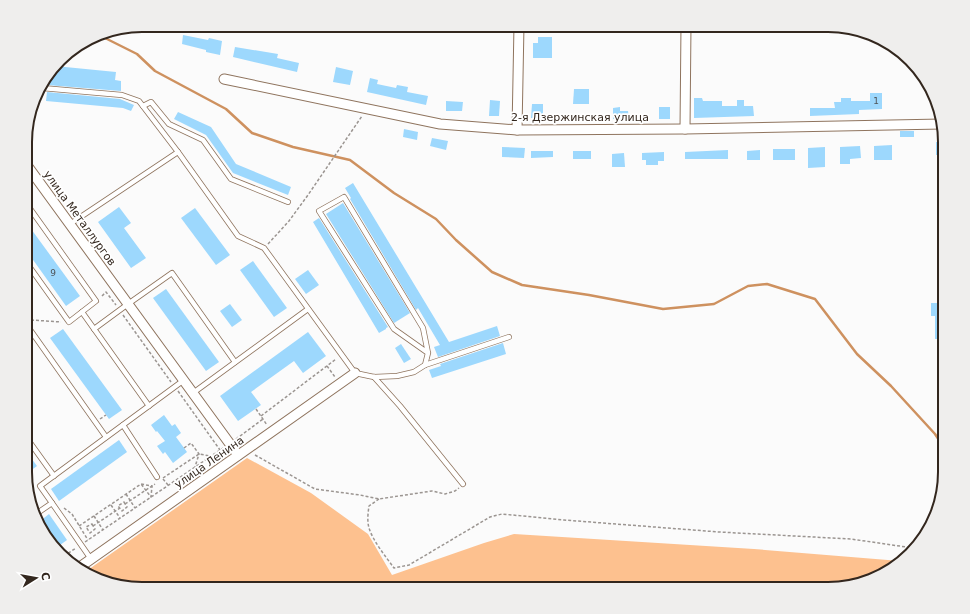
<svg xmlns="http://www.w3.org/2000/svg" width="970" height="614" viewBox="0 0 970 614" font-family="'DejaVu Sans',sans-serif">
  <rect width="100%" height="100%" fill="#fbfbfb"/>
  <!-- green -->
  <path fill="#fdc18f" d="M247,458L311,493L368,534L392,575L484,543L514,534L754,549L900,561L887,573L835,589H142L85,572Z"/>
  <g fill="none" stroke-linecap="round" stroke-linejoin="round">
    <!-- stream -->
    <path stroke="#ce915f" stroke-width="2.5" d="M97,34L137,54L155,71L226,109L252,133L293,147L350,160L394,193L436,219L456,240L492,272L522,285L589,295L663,309L714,304L748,286L767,284L815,299L857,354L891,386L935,434L945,449"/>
  </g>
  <!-- building -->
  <g fill="#9dd8fd">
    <path d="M183,35L208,40L209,38L222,41L220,55L206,52V50L182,44Z"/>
    <path d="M538,37H552V58H533V43H538Z"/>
    <path d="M235,47L278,54L277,58L299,63L297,72L233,57Z"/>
    <path d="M55,66L116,72L115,80L121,81V91L47,85V83H43Z"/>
    <path d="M336,67L353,71L350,85L333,82Z"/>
    <path d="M370,78L378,80L377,84L396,88L397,85L408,87L407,92L428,96L426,105L367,92Z"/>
    <path d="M574,89H589V104H573Z"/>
    <path d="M47,92L120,99L134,105L131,111L123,108L46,101Z"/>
    <path d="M870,93H882V109L859,110V114L810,116V108H835L834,102H841V98H851V101H870Z"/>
    <path d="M694,98H702L703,101H722V106H737V100H744V106H753L754,116L694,118Z"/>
    <path d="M490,100L500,101L499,116H489Z"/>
    <path d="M446,101L463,102L462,111H446Z"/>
    <path d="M532,104H543V118H531Z"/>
    <path d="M620,107V111H628L629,118L613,119V108Z"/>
    <rect x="659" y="107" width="11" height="12"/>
    <path d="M178,112L211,127L236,164L291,187L288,195L233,173L206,135L174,119Z"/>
    <path d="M404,129L418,132L417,140L403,137Z"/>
    <rect x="900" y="131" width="14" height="6"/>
    <path d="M432,138L448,141L446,150L430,146Z"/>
    <rect x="936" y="142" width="9" height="13"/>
    <path d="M892,145V160H874V146Z"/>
    <path d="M860,146L861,158L850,159V164H840V147Z"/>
    <path d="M502,147L525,148L524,158L502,157Z"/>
    <path d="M825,147V167L808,168V148Z"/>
    <rect x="773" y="149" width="22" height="11"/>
    <path d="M728,150V159H685V152Z"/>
    <path d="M760,150V160H747V151Z"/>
    <path d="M531,151H553V157L531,158Z"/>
    <rect x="573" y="151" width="18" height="8"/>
    <path d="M664,152V161H658V165H646V160H642V153Z"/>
    <path d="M624,153L625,167H612V154Z"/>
    <path d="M353,183L449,342L497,326L500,336L438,357L434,347L440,345L418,308L416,310L350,199L351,198L345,188Z"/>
    <path d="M343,203L410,313L394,323L326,214Z"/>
    <path d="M119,207L131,223L124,228L146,258L131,268L98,222Z"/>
    <path d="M195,208L230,255L216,265L181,218Z"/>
    <path d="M319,218L388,327L386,328V329L379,333L313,222Z"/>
    <path d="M26,222L80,296L66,306L26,250Z"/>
    <path d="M253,261L287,308L274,317L240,270Z"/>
    <rect x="937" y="265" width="8" height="19"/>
    <path d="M308,270L319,285L306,294L295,279Z"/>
    <path d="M166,289L219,362L206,371L153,298Z"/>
    <path d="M931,303H945V339H935V316H931Z"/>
    <path d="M230,304L242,320L232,327L220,311Z"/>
    <path d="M63,329L122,410L109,419L50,338Z"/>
    <path d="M308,332L326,356L303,373L294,361L251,392L261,405L238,421L220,396Z"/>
    <path d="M503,343L506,354L432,378L429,370L441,366L440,364Z"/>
    <path d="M401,344L411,359L404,363L395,348Z"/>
    <path d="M164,415L172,426L175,424L181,433L176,437L187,452L173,463L165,452L163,454L157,446L165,441L157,431L156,432L151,425Z"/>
    <path d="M119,440L127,452L59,501L51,489Z"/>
    <path d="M26,451L37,466L26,474Z"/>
    <path d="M49,514L67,540L56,548L45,537L39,522Z"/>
  </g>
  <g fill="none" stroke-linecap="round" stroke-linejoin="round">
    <defs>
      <g id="service">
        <path d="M42,88L122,95L139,101L178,152"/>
        <path d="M143,106L151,102L169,124L203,140L231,179L288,202"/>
        <path d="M26,203L96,301L69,322L26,262"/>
        <path d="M70,224L178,152L238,236L264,248L355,373L374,377L397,376L414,372L425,365L428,353L423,328L344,197L319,211L394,329L428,353"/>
        <path d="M82,312L149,406"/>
        <path d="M26,324L106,437"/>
        <path d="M94,329L128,304L172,273L235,362"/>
        <path d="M425,365L509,337"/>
        <path d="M374,377L400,406L463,484"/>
        <path d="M193,393L308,309"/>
        <path d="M123,425L157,477"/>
        <path d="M26,437L54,476"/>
        <path d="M52,503L40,486L184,380"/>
        <path d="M36,514L52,503L91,559"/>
      </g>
      <g id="minor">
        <path d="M224,79L440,124L517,130L685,129L942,124"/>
        <path d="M685,129L686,25"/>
        <path d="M517,130L519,25"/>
        <path d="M26,164L238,455"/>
        <path d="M77,569L355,373"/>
      </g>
    </defs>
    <!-- service casing -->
    <use href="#service" stroke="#8f745e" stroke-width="6"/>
    <!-- minor casing -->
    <use href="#minor" stroke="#8f745e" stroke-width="11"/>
    <!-- path -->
    <g stroke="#9b9591" stroke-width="1.5" stroke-dasharray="3 2" stroke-linecap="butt">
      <path d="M268,244L289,221L308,195L362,116"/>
      <path d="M102,296L106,292L116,305"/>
      <path d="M123,315L171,382"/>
      <path d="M31,320L61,322"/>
      <path d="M327,366L335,377"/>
      <path d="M178,391L220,450"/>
      <path d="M256,409L267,425"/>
      <path d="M261,416L336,359"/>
      <path d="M100,419L106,415"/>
      <path d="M236,439L263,419"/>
      <path d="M184,448L191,443L199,454L195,467"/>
      <path d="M255,455L315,489L360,495L379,499L432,491L445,494L455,491L459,488"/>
      <path d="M163,478L199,454L210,456"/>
      <path d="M163,479L168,485"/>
      <path d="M126,494L135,508"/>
      <path d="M379,499L369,506C368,513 367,521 369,528C373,541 386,557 394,568L409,565L490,517L502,514L564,520L719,532L851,539L913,548"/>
      <path d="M124,502L127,507L122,511L118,506Z"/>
      <path d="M125,504L155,484"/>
      <path d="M111,505L120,518"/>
      <path d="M64,508L72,514L88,540"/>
      <path d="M94,516L103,530"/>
      <path d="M92,524L95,529L90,533L86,527Z"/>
      <path d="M79,526L141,484L152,486L151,497L141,484"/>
      <path d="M93,526L120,508"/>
      <path d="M85,542L223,448"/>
      <path d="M64,556L76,548"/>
    </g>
    <!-- service -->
    <use href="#service" stroke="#fff" stroke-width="4.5"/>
    <!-- minor -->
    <use href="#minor" stroke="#fff" stroke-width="9"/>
  </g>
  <g text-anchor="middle" stroke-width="3.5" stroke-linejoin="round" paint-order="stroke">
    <!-- number labels -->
    <g font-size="9" fill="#4e5356">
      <text x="876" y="104">1</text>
      <text x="53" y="276">9</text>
    </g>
    <!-- street labels -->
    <g font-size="11" fill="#33271e" stroke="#fff">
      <text x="580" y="121">2-я Дзержинская улица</text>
      <text transform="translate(80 218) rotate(54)" y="4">улица Металлургов</text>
      <text transform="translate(209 462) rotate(-35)" y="4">улица Ленина</text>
    </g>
  </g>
  <!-- crop -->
  <path d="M0 0H970V614H0ZM142 32H828A110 110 0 0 1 938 142V472A110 110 0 0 1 828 582H142A110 110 0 0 1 32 472V142A110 110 0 0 1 142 32Z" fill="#efeeed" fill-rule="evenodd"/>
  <path fill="none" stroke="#33271e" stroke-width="2" d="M142 32H828A110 110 0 0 1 938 142V472A110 110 0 0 1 828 582H142A110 110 0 0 1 32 472V142A110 110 0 0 1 142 32Z"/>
  <!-- north arrow -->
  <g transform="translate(36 578) rotate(79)" stroke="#ffffff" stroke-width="3" paint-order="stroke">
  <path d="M0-3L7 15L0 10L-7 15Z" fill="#33271e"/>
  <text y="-6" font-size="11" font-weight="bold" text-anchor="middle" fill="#33271e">С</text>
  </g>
</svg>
